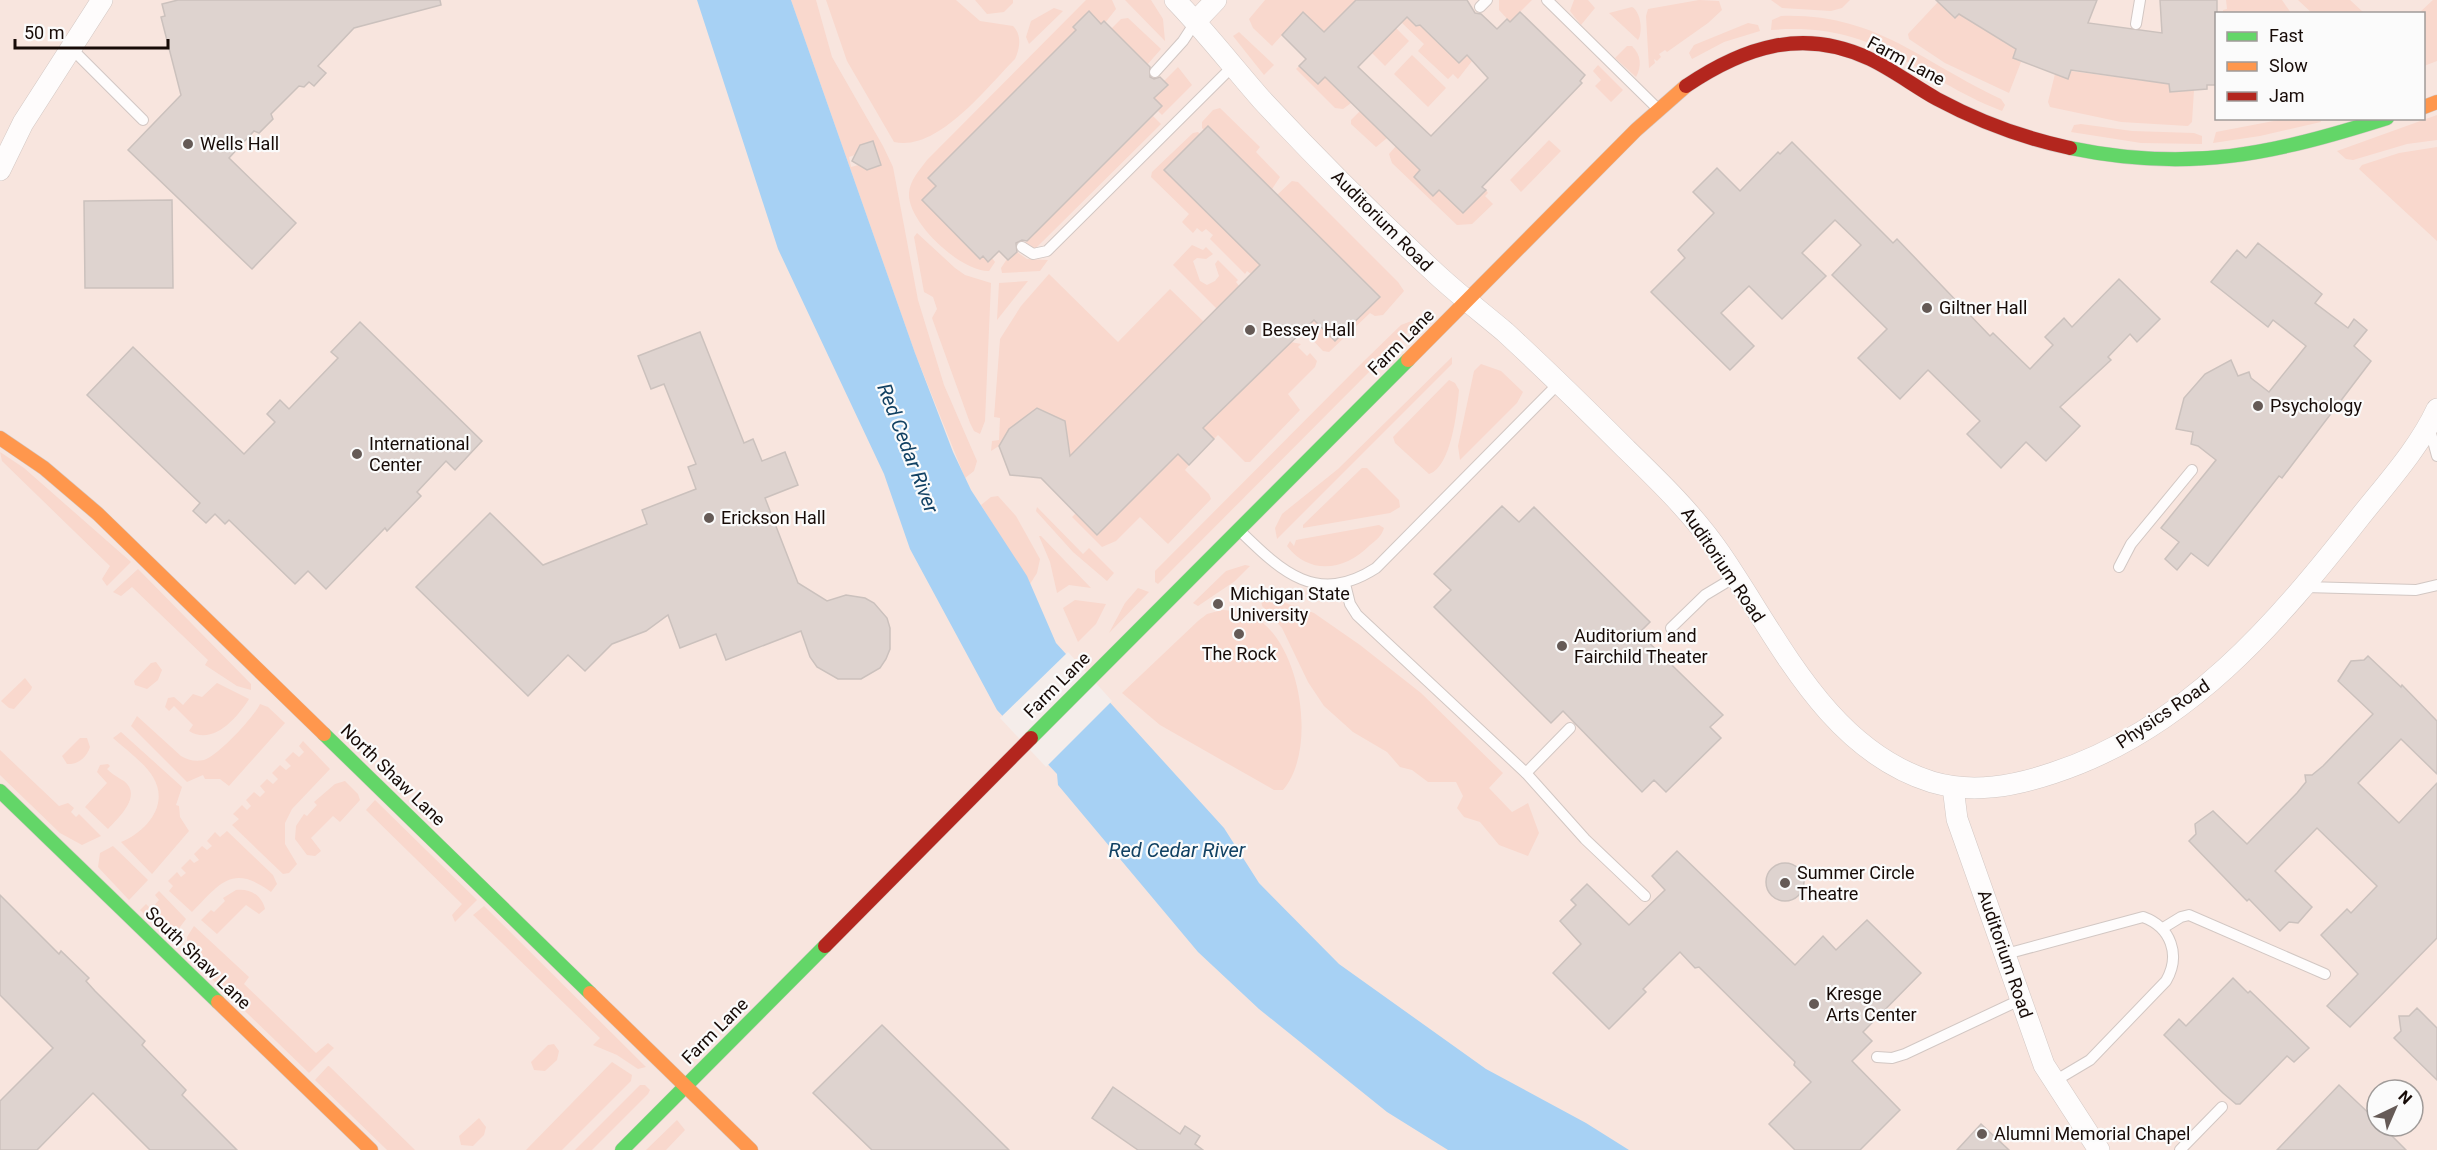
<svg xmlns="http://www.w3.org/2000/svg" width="2437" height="1150" viewBox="0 0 2437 1150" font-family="Roboto,sans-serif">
  <rect width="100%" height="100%" fill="#f5edea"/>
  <!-- built -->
  <path fill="#f8e5de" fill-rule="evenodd" d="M0,0H2437V1150H0ZM2216,14H2424V118H2216ZM2377,1090H2413V1126H2377Z"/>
  <!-- green -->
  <g fill="#f9d8cd" fill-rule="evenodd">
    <path d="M791,0H816L832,57L883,146L893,167L918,300L944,385L977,461L974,471L965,478L915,353ZM870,142L874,145L880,162L877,166L867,170L862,164L851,167L849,157L858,154L860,145Z"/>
    <path d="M826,0H956L980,21L1013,26C1022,35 1020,48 1015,59C987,87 938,152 894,142L847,61Z"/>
    <path d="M975,0H1013V3L1004,12L987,14Z"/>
    <path d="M1086,0H1112L1116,9L1105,23L1101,24L1089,12L1073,27L1076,30L928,178L936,186L922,200L980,258L983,256L988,262L992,258L995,262L989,271C961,272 907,222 909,193C910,180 919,171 927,160Z"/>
    <path d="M1125,0H1151L1163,19L1165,41Z"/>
    <path d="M1265,0H1356L1324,32L1303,12L1272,46L1253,28L1249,19Z"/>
    <path d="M1499,0H1532L1510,22L1499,10Z"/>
    <path d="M1574,0H1588L1595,8L1581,25L1570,11Z"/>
    <path d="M1699,0L1719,1L1722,10L1708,23L1667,52L1665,50L1659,54L1661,57L1657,61L1654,59L1655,63L1649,68L1646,16L1648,9Z"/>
    <path d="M1771,0H1850L1842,8L1831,11L1782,8Z"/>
    <path d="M2226,0H2282L2291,13H2223V10L2227,9Z"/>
    <path d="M2298,0H2350L2364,13H2312Z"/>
    <path d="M2433,0H2437V61L2424,66V14L2419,13Z"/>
    <path d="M1938,2L1954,18L1959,14L2016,49L2013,58L2021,62L2009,93L1945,63L1909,39L1908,34Z"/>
    <path d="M1632,7C1641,12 1643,32 1638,40L1609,13Z"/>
    <path d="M1054,8L1063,11L1029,44L1026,37L1031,21Z"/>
    <path d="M1781,16C1876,13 1921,62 2001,99L2005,105L2002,111L1985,104C1903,66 1869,22 1771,30L1772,20Z"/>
    <path d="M1407,17L1416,26L1419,24L1466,55L1472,61L1458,79L1453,74L1448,79L1418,51L1424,44L1401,22Z"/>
    <path d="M1128,18L1161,49L1147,65L1111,29L1121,19Z"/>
    <path d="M1748,23L1758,25L1760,31L1724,42L1692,59L1689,53L1694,45Z"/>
    <path d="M1396,28L1409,41L1385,66L1372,53Z"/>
    <path d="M1239,32L1274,65L1264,75L1233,36Z"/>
    <path d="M1627,46H1632C1641,55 1642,66 1636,77L1615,58Z"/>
    <path d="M1412,55L1446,88L1428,107L1394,74Z"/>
    <path d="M1598,65L1623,90L1611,102L1595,86L1601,80L1593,71Z"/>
    <path d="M1299,66L1318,83L1325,77L1351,103L1343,109L1335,108L1296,69Z"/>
    <path d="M1178,67L1192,85L1162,115L1158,111L1162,106L1154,98L1167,85L1164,81Z"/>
    <path d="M2071,71L2169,84L2170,91L2194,90L2192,122L2188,126L2121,122L2050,107L2048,102L2055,74L2068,79Z"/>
    <path d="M1220,108L1260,147L1256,152L1280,177L1272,189L1209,126L1204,130L1202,128V122L1213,110Z"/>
    <path d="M1360,111L1387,138L1376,147L1351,124V120Z"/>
    <path d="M2437,115V140L2407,144L2353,160L2346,159L2337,151Z"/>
    <path d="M1153,116L1161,124L1043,241L1035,249L1024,244Z"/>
    <path d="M2284,119H2320L2321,122L2260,136L2213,143L2216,132Z"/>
    <path d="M2081,124L2132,131L2194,133L2202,136V144L2141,143L2071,132L2074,125Z"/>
    <path d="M1198,132L1200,134L1165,170L1263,268L1251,274L1247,271L1245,274L1210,239L1213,235L1206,229L1202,232L1197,228L1193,233L1182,222L1189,214L1151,177L1152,172L1193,133Z"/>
    <path d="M1549,140L1561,151L1521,192L1510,180Z"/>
    <path d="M1396,146L1420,170L1414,177L1433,196L1439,190L1463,213L1486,190L1488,193L1485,196L1493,204L1472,224L1457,225L1392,163L1389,154Z"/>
    <path d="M2437,147V241L2359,169L2362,165L2399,153Z"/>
    <path d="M1292,181L1298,182L1398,282L1404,291L1383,315L1375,316L1370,313L1329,352L1323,351L1308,335L1311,317L1335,341L1380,296L1277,195Z"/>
    <path d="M917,233L955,268L965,275L991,283L985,421L980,434L974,431L970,423L932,318L937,309L933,297L924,292L914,237Z"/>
    <path d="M1192,245L1203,250L1206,247L1213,254L1206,259L1197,258L1193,261L1200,281L1207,285L1215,281L1219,276L1215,264L1218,260L1238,280L1236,282L1239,286L1217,309L1173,265Z"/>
    <path d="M1017,252L1027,259L1048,260L1040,271L1002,273L1001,268L1007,259Z"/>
    <path d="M1049,274L1118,342L1170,289L1204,322L1070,456L1037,409L1017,422L999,446L991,451L992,441L999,440L1000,418L994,417L1000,339L1021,306Z"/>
    <path d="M1028,281L997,320L999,283Z"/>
    <path d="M1414,320L1405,336L1371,370L1158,584L1155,582V571L1364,361L1401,325Z"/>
    <path d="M1291,342L1301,344L1298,347L1307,356L1310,353L1317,361L1315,367L1288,394L1300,410L1250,462H1245L1218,435L1214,439L1203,428Z"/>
    <path d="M1452,357V364L1277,539L1275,528L1282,514L1338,469Z"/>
    <path d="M1481,364L1501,371L1523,392L1517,403L1460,460L1458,446L1474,371Z"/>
    <path d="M1449,380L1455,383L1459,390C1457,412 1451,467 1429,474L1395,443L1393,437Z"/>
    <path d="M0,452L24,468L131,562L107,586L102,579L110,566L2,461Z"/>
    <path d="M1178,454L1189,465L1185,470L1209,494L1211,499L1168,544L1140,517L1116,541L1102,547L1072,517L1076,513L1098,534Z"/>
    <path d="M1362,468H1367L1399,500L1400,507L1390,513L1303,528V525Z"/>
    <path d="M998,496L1016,516L1040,559L1037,573L1030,584L981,505L991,497Z"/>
    <path d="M1037,507L1083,554L1089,548L1114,573L1107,581L1073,552L1036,511Z"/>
    <path d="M1379,525L1384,528C1382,536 1375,541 1369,546C1345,570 1310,576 1287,546L1290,541L1294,546L1296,540Z"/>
    <path d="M1039,536H1041L1091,588L1069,585L1057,593L1050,562Z"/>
    <path d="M1245,565L1250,566L1235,581L1198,606L1193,603L1226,571Z"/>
    <path d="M138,569L251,684V690L237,686L205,665L208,660L132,587L121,596L113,592Z"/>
    <path d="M1138,588L1149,592L1109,633L1125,603Z"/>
    <path d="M1261,599L1283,602L1314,613L1360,645L1421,693L1503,773L1489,788L1512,812L1528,803L1539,833L1528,856L1499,845L1480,822L1464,817L1457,808L1463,796L1456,782H1428L1412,770L1400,767L1387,752L1353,732L1324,706L1308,682L1282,628L1262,606Z"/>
    <path d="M1075,600L1106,604L1096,624L1078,642L1063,608Z"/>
    <path d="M1222,610C1233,611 1244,611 1254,617C1301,642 1318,750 1283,790H1274L1160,725L1122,693L1198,621L1207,614Z"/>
    <path d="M156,662L162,670L158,680L147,689L135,685L134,681L151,663Z"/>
    <path d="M25,678L32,687L31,690L14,709L9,708L1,701Z"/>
    <path d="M217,683L249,699C237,718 213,746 189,731L193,725L174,706L169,711L165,707L168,698L174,697L183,705L193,694L202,697Z"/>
    <path d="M260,704L268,707L285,723L229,786L220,779H205L203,775L187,782L131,726L137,716L181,756C188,760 195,762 204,760C218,756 254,717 260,704Z"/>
    <path d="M121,732L182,787L176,805L179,806L180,817L189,831L152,874L121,842C146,832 170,805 153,777C144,762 126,750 113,738Z"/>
    <path d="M80,738H87L90,747C87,757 78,765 67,764L62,756Z"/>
    <path d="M303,741L330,769L292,809L285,823V844L297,864L289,873L283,874L232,825L239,819L233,814L242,805L247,810L251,806L246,800L254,792L260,797L265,792L260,786L267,779L273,784L278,779L272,773L280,765L286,770L291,766L285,760L293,752L299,757L304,752L299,746Z"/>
    <path d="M0,750L59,806L68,803L74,808L71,812L76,817L79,814L101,836L82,845L60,833L0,775Z"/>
    <path d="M108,764L110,766L107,769C113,775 121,779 124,781C143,796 118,818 108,829L85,807L107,783L97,772L100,765Z"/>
    <path d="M345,781L358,794L360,800L340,822L333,816L311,838L321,851L315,856L307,855L295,839L296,826L304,814L307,816L317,805L314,802L335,784Z"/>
    <path d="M375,800L477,900L455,922L452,915L462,904L366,810Z"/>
    <path d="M227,831L273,875L277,884L271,892C232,863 220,884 192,912L169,891L173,886L168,881L177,872L181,877L186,873L181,868L190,859L194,863L199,860L194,854L202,846L207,850L212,846L207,841L215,832L220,837Z"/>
    <path d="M113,846L148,880L129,900L98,867L100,853Z"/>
    <path d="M236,890C249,888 262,895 265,909L259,914L246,905L217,934L201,920L211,910L214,912L225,901L223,898Z"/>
    <path d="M159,891L186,919L171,939L140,910L146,904L151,909L159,900L155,895Z"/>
    <path d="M484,906L646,1067L638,1069L617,1055L593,1045L600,1038L473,915Z"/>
    <path d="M194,926L249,977L244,984L316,1053L328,1043L334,1048L309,1073L188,956L187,937Z"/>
    <path d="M554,1044L559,1051L557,1060L545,1071L534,1070L531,1062L548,1045Z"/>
    <path d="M612,1062L632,1075L631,1081L562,1150H526Z"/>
    <path d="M328,1066H329L415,1150H387L315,1080Z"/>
    <path d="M640,1085H645L650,1090L648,1094L592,1150H575Z"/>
    <path d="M479,1118L486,1127L484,1135L473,1146L461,1145L459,1136Z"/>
    <path d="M677,1120L685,1130L666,1150H646Z"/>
  </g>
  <!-- water -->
  <path fill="#a7d1f4" d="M697,0H791L915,353L953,452L971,490L1027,576L1056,643L1224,828L1259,883L1339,964L1486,1069L1586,1123L1629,1150H1448L1387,1112L1259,1009L1198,952L1058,785L1057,774L997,710L910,549L884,474L778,249Z"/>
  <!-- pier -->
  <path fill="#f5edea" d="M1068,652L1112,701L1046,767L1000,718Z"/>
  <!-- building -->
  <g fill="#ded3cf" stroke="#cbc1bd" stroke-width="1.5" fill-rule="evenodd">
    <path d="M178,0H440L441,5L354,28L318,66L326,73L314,86L309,82L304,87L299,86L271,114L273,119L259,133L254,131L229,158L296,223L252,269L128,150L181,95L161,17L165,16L162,4Z"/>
    <path d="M1356,0H1467L1475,13L1481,14L1497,29L1507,19L1510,22L1520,12L1585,75L1580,81L1582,83L1482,187L1486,190L1463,213L1439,190L1433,196L1414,177L1420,170L1325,77L1318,84L1299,66L1306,59L1282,35L1303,12L1324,32ZM1407,17L1416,26L1420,25L1459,63L1467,55L1488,78L1431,136L1358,67Z"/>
    <path d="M1936,0H2097L2088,23L2162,33L2160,0H2217V85H2207V89L2170,92L2169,84L2071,70L2068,79L2013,58L2016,49L1959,14L1955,18Z"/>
    <path d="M1089,11L1101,24L1104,21L1150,67V77L1154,79L1160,77L1168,85L1154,98L1162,106L1027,241L1022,240L1016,243L1017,252L1008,260L999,251L988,262L983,256L980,259L922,200L936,186L928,178L1076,30L1073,27Z"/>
    <path d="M1208,126L1380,297L1335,341L1314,320L1203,428L1214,439L1189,465L1178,454L1097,535L1041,478L1010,475L999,446L1009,429L1037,408L1065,421L1070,456L1260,265L1164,170Z"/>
    <path d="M873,141L881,165L867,170L852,161L860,145Z"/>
    <path d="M1792,142L1893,243L1897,239L1990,336L1993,333L2030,369L2053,345L2045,337L2064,318L2072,327L2119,279L2160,319L2137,342L2130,334L2108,357L2111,360L2060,407L2080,426L2046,461L2026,442L2001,468L1967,434L1980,421L1928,370L1900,399L1858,358L1887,329L1832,275L1861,245L1835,220L1802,253L1826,276L1782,319L1749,286L1721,313L1754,346L1730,370L1651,292L1685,258L1678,250L1714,213L1693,192L1717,168L1740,191L1778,152L1780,154Z"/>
    <path d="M172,200L173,288H85L84,201Z"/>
    <path d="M2258,243L2322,294L2315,303L2348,328L2354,319L2367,330L2354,346L2371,361L2282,478L2279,476L2208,566L2191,553L2177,570L2165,559L2179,542L2161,528L2216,460L2198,446L2191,444L2193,432L2176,429L2184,398L2205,374L2231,360L2238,376L2249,372L2251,378L2269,392L2306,346L2273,320L2268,327L2211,282L2237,250L2246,258Z"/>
    <path d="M360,322L482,441L455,470L446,461L417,492L421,496L387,531L385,528L326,589L308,571L295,584L229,520L225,524L215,514L206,523L193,511L200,503L87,395L133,347L244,454L275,422L267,414L280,400L289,409L338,358L331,352Z"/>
    <path d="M700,332L744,443L753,439L762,461L785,452L798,485L765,498L798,583L827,601L846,595L865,598L874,603L887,618L890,628V649L886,659L880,668L861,679H838L817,667L810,657L801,631L726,660L716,634L680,648L668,615L646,631L612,644L585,671L568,655L528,696L416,587L490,513L543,565L647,524L642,510L696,489L688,467L696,464L664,384L651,389L638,356Z"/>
    <path d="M1502,506L1519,522L1534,507L1650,622L1639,633L1723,715L1710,727L1721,738L1666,792L1654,780L1642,792L1563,711L1551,723L1434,607L1451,590L1434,574Z"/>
    <path d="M2368,656L2401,687L2402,685L2437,721V774L2401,739L2358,783L2399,823L2437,783V938L2350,1027L2327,1006L2358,974L2321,935L2347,909L2351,913L2377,886L2317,828L2275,871L2312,907L2298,923L2289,922L2280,931L2249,899L2247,901L2189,841L2196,834L2195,824L2213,811L2247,844L2297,793L2306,782L2305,775H2312L2323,766L2373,714L2338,681L2351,661L2364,660Z"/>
    <path d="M1677,851L1795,965L1823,936L1836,950L1867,920L1921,973L1863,1032L1872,1041L1852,1061L1900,1110L1860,1150H1795L1769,1124L1811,1082L1794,1065L1795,1062L1699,967L1695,968L1680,952L1643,989L1646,992L1609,1029L1553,973L1581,944L1560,921L1576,905L1571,900L1587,884L1629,925L1665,890L1652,876Z"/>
    <circle cx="1785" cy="882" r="19"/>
    <path d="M0,895L59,954L61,951L89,978L86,981L95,991L145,1041L142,1045L186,1090L182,1095L237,1150H150L93,1093L37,1150H0V1101L53,1048L0,995Z"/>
    <path d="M2233,978L2248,993L2250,991L2309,1048L2294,1062L2287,1056L2240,1104H2236L2223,1093L2164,1035L2179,1019L2186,1026Z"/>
    <path d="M2417,1008L2437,1028V1080L2394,1038L2401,1031L2399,1016H2409Z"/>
    <path d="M882,1025L1009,1150H872L813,1093Z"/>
    <path d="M2339,1085L2377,1121V1126H2382L2406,1150H2277Z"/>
    <path d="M1113,1087L1180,1134L1185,1126L1200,1136L1195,1144L1203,1150H1138L1092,1118Z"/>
    <path d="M1981,1124L2009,1150H1957Z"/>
  </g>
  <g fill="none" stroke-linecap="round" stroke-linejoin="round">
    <defs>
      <g id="lane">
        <path d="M1547,0L1657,108"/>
        <path d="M1480,7L1487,0"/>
        <path d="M2136,24L2140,0"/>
        <path d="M71,48L143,120"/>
        <path d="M1155,72L1183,41L1196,21"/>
        <path d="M1022,247L1033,254L1047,251L1233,66"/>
        <path d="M2429,426L2437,456"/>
        <path d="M1239,530C1282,572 1317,606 1376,568L1559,383"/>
        <path d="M2119,567L2131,544L2192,470"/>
        <path d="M1345,584L1350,604L1357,615L1526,773L1585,839L1645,896"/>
        <path d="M2305,587L2416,590L2437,585"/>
        <path d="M1671,628L1705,595L1735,577"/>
        <path d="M1526,773L1570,728"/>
        <path d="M2163,928L2181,917L2189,915L2325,974"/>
        <path d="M2006,954L2143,917C2171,927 2181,955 2166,981L2090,1060L2053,1082"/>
        <path d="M1877,1057L1892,1058L1905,1054L2022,999"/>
        <path d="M2180,1150L2222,1107"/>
      </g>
      <g id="street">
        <path d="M1175,0C1206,32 1233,67 1262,100C1316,158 1373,215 1431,269C1454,291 1480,311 1505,332C1546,370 1586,409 1626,449C1660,482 1693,514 1720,553C1778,637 1826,749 1932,782C1973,794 2014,786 2053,773C2186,730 2277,623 2360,517C2387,483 2419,448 2437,409"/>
        <path d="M1196,21L1216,0"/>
        <path d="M0,170L23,123L102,0"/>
        <path d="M1953,787L1957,819L2044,1065L2099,1150"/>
      </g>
      <g id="fast">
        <path d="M2070,148C2190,173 2273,154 2387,118"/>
        <path d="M324,734L590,993"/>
        <path d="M1031,738L1408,360"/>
        <path d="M0,791L218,1002"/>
        <path d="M622,1150L825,946"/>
      </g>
      <g id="slow">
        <path d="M2424,107L2437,102"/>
        <path d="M1408,360L1636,130L1686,86"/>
        <path d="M0,438L44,468L98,514L324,734"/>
        <path d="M590,993L751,1150"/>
        <path d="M218,1002L371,1150"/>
      </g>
      <g id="jam">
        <path d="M1686,86C1744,47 1803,27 1870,59C1893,70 1914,86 1937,99C1978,121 2023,138 2070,148"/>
        <path d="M825,946L1031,738"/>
      </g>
    </defs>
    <!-- lane casing -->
    <use href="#lane" stroke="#d2c7c3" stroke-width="12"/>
    <!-- street casing -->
    <use href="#street" stroke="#d2c7c3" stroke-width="22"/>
    <!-- fast casing -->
    <use href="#fast" stroke="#d2c7c3" stroke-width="15"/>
    <!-- slow casing -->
    <use href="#slow" stroke="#d2c7c3" stroke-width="15"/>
    <!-- jam casing -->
    <use href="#jam" stroke="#d2c7c3" stroke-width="15"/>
    <!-- lane -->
    <use href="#lane" stroke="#fefcfc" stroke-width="10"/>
    <!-- street -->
    <use href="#street" stroke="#fefcfc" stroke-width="21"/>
    <!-- fast -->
    <use href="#fast" stroke="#63d668" stroke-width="14"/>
    <!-- slow -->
    <use href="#slow" stroke="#ff974d" stroke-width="14"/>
    <!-- jam -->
    <use href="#jam" stroke="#b3261e" stroke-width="14"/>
  </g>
  <!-- markers -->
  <g fill="#655a56" stroke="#fbfbfb" stroke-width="2">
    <circle cx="188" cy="144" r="6"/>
    <circle cx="1927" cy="308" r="6"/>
    <circle cx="1250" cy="330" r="6"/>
    <circle cx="2258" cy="406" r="6"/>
    <circle cx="357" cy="454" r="6"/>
    <circle cx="709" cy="518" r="6"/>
    <circle cx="1218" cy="604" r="6"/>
    <circle cx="1239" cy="634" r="6"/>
    <circle cx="1562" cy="646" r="6"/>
    <circle cx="1785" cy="883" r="6"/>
    <circle cx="1814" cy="1004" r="6"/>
    <circle cx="1982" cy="1134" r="6"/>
  </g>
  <g text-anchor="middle" stroke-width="4.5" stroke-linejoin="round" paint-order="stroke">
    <!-- street labels -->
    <g font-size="18" fill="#170b07" stroke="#fbfbfb">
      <text transform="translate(1906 61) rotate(28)" y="6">Farm Lane</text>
      <text transform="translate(1382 221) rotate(45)" y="6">Auditorium Road</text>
      <text transform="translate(1401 342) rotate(-45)" y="6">Farm Lane</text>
      <text transform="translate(1723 565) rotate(56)" y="6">Auditorium Road</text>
      <text transform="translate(1057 685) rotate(-45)" y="6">Farm Lane</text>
      <text transform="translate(2163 714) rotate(-34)" y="6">Physics Road</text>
      <text transform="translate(393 775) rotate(44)" y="6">North Shaw Lane</text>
      <text transform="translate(2005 954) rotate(71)" y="6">Auditorium Road</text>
      <text transform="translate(198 958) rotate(44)" y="6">South Shaw Lane</text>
      <text transform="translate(715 1031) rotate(-45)" y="6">Farm Lane</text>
    </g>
    <!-- poi labels -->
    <g font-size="18" fill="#170b07" stroke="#fbfbfb" text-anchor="start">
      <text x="200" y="150">Wells Hall</text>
      <text x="1939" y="314">Giltner Hall</text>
      <text x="1262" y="336">Bessey Hall</text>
      <text x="2270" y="412">Psychology</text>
      <text x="369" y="450">International<tspan x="369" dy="21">Center</tspan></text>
      <text x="721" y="524">Erickson Hall</text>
      <text x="1230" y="600">Michigan State<tspan x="1230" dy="21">University</tspan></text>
      <text x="1574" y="642">Auditorium and<tspan x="1574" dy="21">Fairchild Theater</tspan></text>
      <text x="1239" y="660" text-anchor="middle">The Rock</text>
      <text x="1797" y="879">Summer Circle<tspan x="1797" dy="21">Theatre</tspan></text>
      <text x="1826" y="1000">Kresge<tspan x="1826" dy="21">Arts Center</tspan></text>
      <text x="1994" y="1140">Alumni Memorial Chapel</text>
    </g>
    <!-- water labels -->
    <g font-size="20" font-style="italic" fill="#114163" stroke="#fbfbfb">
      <text transform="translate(908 448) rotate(69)" y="7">Red Cedar River</text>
      <text x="1177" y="857">Red Cedar River</text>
    </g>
  </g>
  <!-- legend -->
  <rect x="2215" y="12" width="210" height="108" fill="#fbfbfb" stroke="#a09b99" stroke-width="1.5"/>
  <rect x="2227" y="32" width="30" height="9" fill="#63d668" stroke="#a09b99" stroke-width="1.5"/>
  <text x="2269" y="42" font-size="18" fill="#170b07">Fast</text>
  <rect x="2227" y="62" width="30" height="9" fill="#ff974d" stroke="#a09b99" stroke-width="1.5"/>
  <text x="2269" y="72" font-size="18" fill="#170b07">Slow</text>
  <rect x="2227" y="92" width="30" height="9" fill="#b3261e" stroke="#a09b99" stroke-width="1.5"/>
  <text x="2269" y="102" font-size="18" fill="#170b07">Jam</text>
  <!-- north arrow -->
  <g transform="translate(2395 1108) rotate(44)"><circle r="28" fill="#fbfbfb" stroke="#a09b99" stroke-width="1.5"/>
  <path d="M0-4.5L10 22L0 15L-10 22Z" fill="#655a56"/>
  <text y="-9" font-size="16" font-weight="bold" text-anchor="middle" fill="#170b07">N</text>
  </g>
  <!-- scale -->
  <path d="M15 39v9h153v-9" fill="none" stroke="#170b07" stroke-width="3"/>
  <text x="24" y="39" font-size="18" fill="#170b07" stroke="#fbfbfb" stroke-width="4.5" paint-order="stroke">50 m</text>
</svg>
